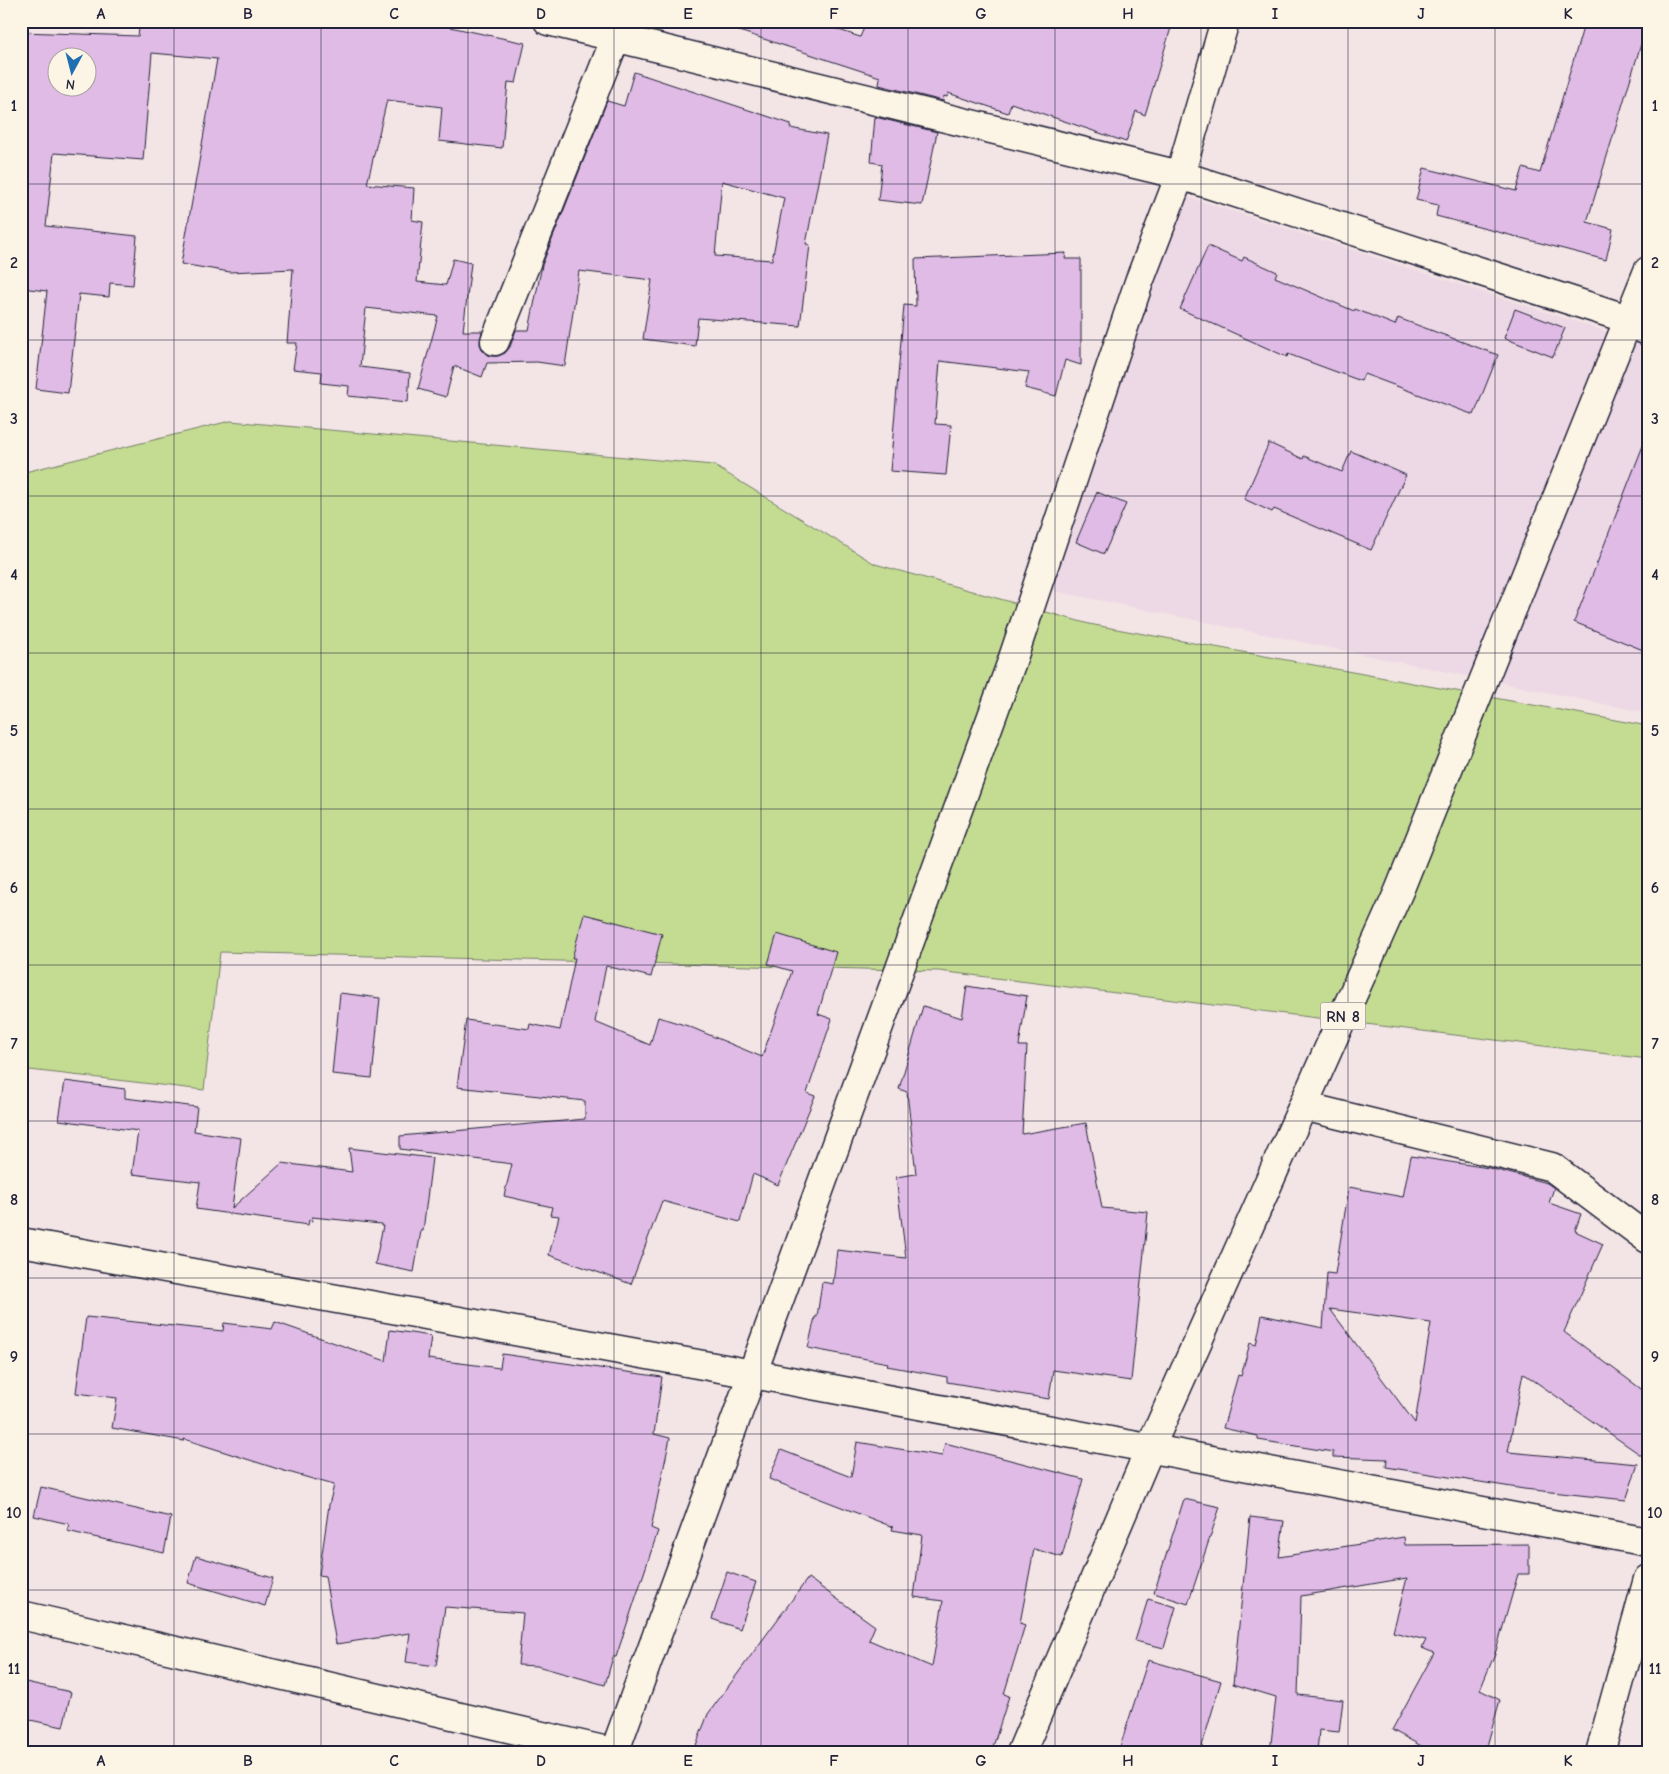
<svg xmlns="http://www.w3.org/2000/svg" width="1669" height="1774" viewBox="0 0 1669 1774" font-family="'Comic Neue',sans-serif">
  <rect width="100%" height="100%" fill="#f3e4e5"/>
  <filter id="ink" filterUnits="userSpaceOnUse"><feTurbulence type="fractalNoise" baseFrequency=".02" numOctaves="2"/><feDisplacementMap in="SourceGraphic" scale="10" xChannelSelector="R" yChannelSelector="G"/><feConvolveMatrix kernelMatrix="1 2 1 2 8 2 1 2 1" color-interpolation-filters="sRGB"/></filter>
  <g filter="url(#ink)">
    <!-- built -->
    <path fill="#edd8e5" d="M1185,196L1648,345V713L1045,589Z"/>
    <!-- green -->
    <path fill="#c4dc92" stroke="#737f66" d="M230,421L713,465L875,564L1089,624L1648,726V1059L939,971L220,952L204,1090L21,1069V473Z"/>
    <!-- building -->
    <g fill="#dfbbe5" stroke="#22223b" fill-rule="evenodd">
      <path d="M140,21H422L525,43L516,83L508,82L502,148L439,141L442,107L387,100L367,184L414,188L412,220L423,222L417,282L446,285L453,259L471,263L463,331H482L480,344L483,351L490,356H498L505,353L510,347L516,330H529L542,265L607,101L624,106L634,72L791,124L790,128L827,135L806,244L810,245L800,326L698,318L695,346L643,339L652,280L579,271L565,366L537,362L487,363L482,377L454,366L446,397L418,389L438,316L366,308L360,367L410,373L408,402L348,396L349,386L321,383L322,372L293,369L297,343H287L293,269L230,272L181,264L217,59L152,53L143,160L54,153L46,226L137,236L133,285L110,283L109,297L79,294L68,393L36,389L47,291L21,288V32L138,36ZM58,58H88V88H58ZM722,181L784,198L772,260L715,256Z"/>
      <path d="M731,21H812L860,37L867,21H1173L1145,115L1136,111L1126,142L1011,103L1008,113L948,93L947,97L944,96L943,101L879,85L880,77L730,28Z"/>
      <path d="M1585,21H1648L1587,222L1613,229L1606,260L1436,216L1438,205L1416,200L1424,168L1516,191L1523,168L1540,173Z"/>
      <path d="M875,117L937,132L922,205L878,200L882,164L871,162Z"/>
      <path d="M1208,246L1242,261L1244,257L1277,272L1275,277L1354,311L1355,309L1395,325L1398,318L1498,355L1474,415L1364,374L1361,381L1288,354L1287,357L1180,309Z"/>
      <path d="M1066,253L1065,259H1081V365L1065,360L1056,396L1025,388L1029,372L940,361L935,424L951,425L946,475L890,471L904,305L916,306L915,259Z"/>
      <path d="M1515,309L1565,328L1553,357L1504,338Z"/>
      <path d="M1646,438L1648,439V652L1574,622Z"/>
      <path d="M1269,443L1303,459L1304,456L1342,472L1351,451L1406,475L1371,550L1274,509L1272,512L1244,499Z"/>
      <path d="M1097,492L1126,504L1104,554L1076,542Z"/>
      <path d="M584,914L662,934L651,977L606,966L595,1022L650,1045L658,1017L688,1026L762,1057L792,971L768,964L777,934L836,952L818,1014L832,1019L807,1093L815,1096L778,1185L753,1174L740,1222L662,1201L631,1284L549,1255L559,1216L550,1215L552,1207L504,1196L512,1164L400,1149V1136L585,1119V1101L457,1087L466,1020L529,1029L530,1024L560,1030L575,958H572Z"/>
      <path d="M967,986L1027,996L1019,1046H1027L1022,1134L1086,1123L1102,1208L1148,1212L1131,1381L1053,1370L1049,1399L947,1382V1377L887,1366L888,1363L808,1348L815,1317H817L822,1282L833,1284L837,1250L906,1258L896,1177L916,1174L907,1092L899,1089L923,1006L962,1018Z"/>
      <path d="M340,993L380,998L372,1078L332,1074Z"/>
      <path d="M65,1081L125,1089V1098L197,1107L194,1131L241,1138L232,1208L282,1163L352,1172L349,1148L432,1158L423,1231H421L414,1272L375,1264L383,1226H381V1224L312,1217V1221L309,1220L308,1225L196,1209L200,1182L132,1174L138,1131L59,1120Z"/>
      <path d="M1411,1156L1489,1168L1547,1183L1554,1188L1549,1203L1581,1214L1575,1231L1603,1244L1564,1332L1648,1394V1460L1523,1373L1508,1452L1638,1464L1626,1500L1524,1489L1386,1467L1387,1459L1333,1457V1452L1258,1440V1436L1223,1428L1238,1375L1241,1376L1250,1343L1256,1345L1262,1315L1323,1328L1327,1273L1335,1274L1349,1187L1403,1197ZM1330,1309L1431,1323L1415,1423Z"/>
      <path d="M86,1317L223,1331L224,1323L272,1329L275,1322L386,1361L390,1330L431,1336L428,1359L500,1368L502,1354L662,1377L654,1434L670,1438L651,1528L658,1531L616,1657H613L605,1685L537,1666L518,1665L523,1613L445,1607L436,1666L406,1662L410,1633L336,1644L325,1576L319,1575L329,1505L334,1485L281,1470L184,1439V1441L112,1428L117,1398L76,1393Z"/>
      <path d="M857,1442L942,1456L945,1443L1083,1479L1062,1557L1034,1549L1020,1623L1025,1625L1004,1694L1009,1696L991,1753H693L708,1714L808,1578L875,1626L869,1640L932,1667L943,1601L914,1597L922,1535L892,1530L893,1527L769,1479L781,1450L851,1477Z"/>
      <path d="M41,1487L171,1517L164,1553L67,1531L69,1524L34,1516Z"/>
      <path d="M1184,1499L1220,1507L1188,1604L1154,1593Z"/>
      <path d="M1250,1517L1284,1521L1279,1557L1404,1537L1405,1545L1529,1544V1574H1518L1496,1651L1480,1690L1500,1700L1485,1753H1434L1392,1730L1434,1653L1422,1648L1426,1640L1393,1632L1407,1578L1301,1596L1298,1695L1343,1700L1339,1732L1319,1730L1317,1753H1270L1276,1697L1233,1684Z"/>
      <path d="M196,1556L273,1578L265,1606L188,1583Z"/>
      <path d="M727,1572L756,1582L740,1629L712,1619Z"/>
      <path d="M1148,1599L1176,1607L1164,1648L1135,1641Z"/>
      <path d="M1148,1660L1221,1681L1200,1753H1118Z"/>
      <path d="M21,1681L71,1692L63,1727L21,1718Z"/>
    </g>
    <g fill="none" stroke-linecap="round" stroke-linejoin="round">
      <defs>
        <g id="street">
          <path d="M548,21L1180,175L1628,319V323L1648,331"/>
          <path d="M495,341L622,22"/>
          <path d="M1303,1106L1552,1167L1648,1239"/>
          <path d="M21,1242L753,1374L1648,1542"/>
          <path d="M21,1615L616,1753"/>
          <path d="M614,1753L1011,664L1139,282L1180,175L1225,21"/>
          <path d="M1600,1753L1648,1579"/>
        </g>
        <path id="primary" d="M1021,1753L1150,1448L1399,891L1648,271"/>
      </defs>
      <!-- street casing -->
      <use href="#street" stroke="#22223b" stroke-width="31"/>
      <!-- primary casing -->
      <use href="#primary" stroke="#22223b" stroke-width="31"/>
      <!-- street -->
      <use href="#street" stroke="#fcf5e5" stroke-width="28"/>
      <!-- primary -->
      <use href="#primary" stroke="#fcf5e5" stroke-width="28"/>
    </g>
  </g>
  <!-- grid -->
  <path fill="none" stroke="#22223b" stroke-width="1" stroke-opacity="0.55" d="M174,21V1753M321,21V1753M468,21V1753M614,21V1753M761,21V1753M908,21V1753M1055,21V1753M1201,21V1753M1348,21V1753M1495,21V1753M21,184H1648M21,340H1648M21,496H1648M21,653H1648M21,809H1648M21,965H1648M21,1121H1648M21,1278H1648M21,1434H1648M21,1590H1648"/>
  <g text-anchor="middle" stroke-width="5" stroke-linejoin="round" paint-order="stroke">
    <!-- shield labels -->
    <rect fill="#fcf5e5" stroke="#63616e" stroke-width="1" x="1320.5" y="1002.5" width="45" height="27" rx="4"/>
    <g font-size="16" font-weight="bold" fill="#22223b">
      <text x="1343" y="1022">RN 8</text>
    </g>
  </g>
  <!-- margin -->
  <rect width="1669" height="1774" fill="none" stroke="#fcf5e5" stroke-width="55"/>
  <!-- north arrow -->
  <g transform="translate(72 72) rotate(187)"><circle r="24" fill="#fcf5e5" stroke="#a5a1a1"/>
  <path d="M0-4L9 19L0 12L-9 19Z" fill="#1f6fb2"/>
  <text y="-8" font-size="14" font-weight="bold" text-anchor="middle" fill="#22223b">N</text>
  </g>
  <rect x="28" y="28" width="1614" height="1718" fill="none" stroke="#22223b" stroke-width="2"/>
  <g font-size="16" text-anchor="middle" font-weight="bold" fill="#22223b">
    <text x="101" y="19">A</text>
    <text x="248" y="19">B</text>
    <text x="394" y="19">C</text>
    <text x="541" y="19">D</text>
    <text x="688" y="19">E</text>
    <text x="834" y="19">F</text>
    <text x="981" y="19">G</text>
    <text x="1128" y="19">H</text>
    <text x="1275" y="19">I</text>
    <text x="1421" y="19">J</text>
    <text x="1568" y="19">K</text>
    <text x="14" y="111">1</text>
    <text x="1655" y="111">1</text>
    <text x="14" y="268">2</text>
    <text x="1655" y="268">2</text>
    <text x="14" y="424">3</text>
    <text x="1655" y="424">3</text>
    <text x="14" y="580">4</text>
    <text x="1655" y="580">4</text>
    <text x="14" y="736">5</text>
    <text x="1655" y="736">5</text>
    <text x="14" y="893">6</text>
    <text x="1655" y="893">6</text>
    <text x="14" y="1049">7</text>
    <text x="1655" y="1049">7</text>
    <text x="14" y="1205">8</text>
    <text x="1655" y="1205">8</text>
    <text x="14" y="1362">9</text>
    <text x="1655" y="1362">9</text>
    <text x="14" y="1518">10</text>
    <text x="1655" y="1518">10</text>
    <text x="14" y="1674">11</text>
    <text x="1655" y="1674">11</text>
    <text x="101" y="1766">A</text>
    <text x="248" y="1766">B</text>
    <text x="394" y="1766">C</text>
    <text x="541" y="1766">D</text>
    <text x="688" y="1766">E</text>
    <text x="834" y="1766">F</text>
    <text x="981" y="1766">G</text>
    <text x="1128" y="1766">H</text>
    <text x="1275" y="1766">I</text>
    <text x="1421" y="1766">J</text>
    <text x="1568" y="1766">K</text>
  </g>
</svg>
